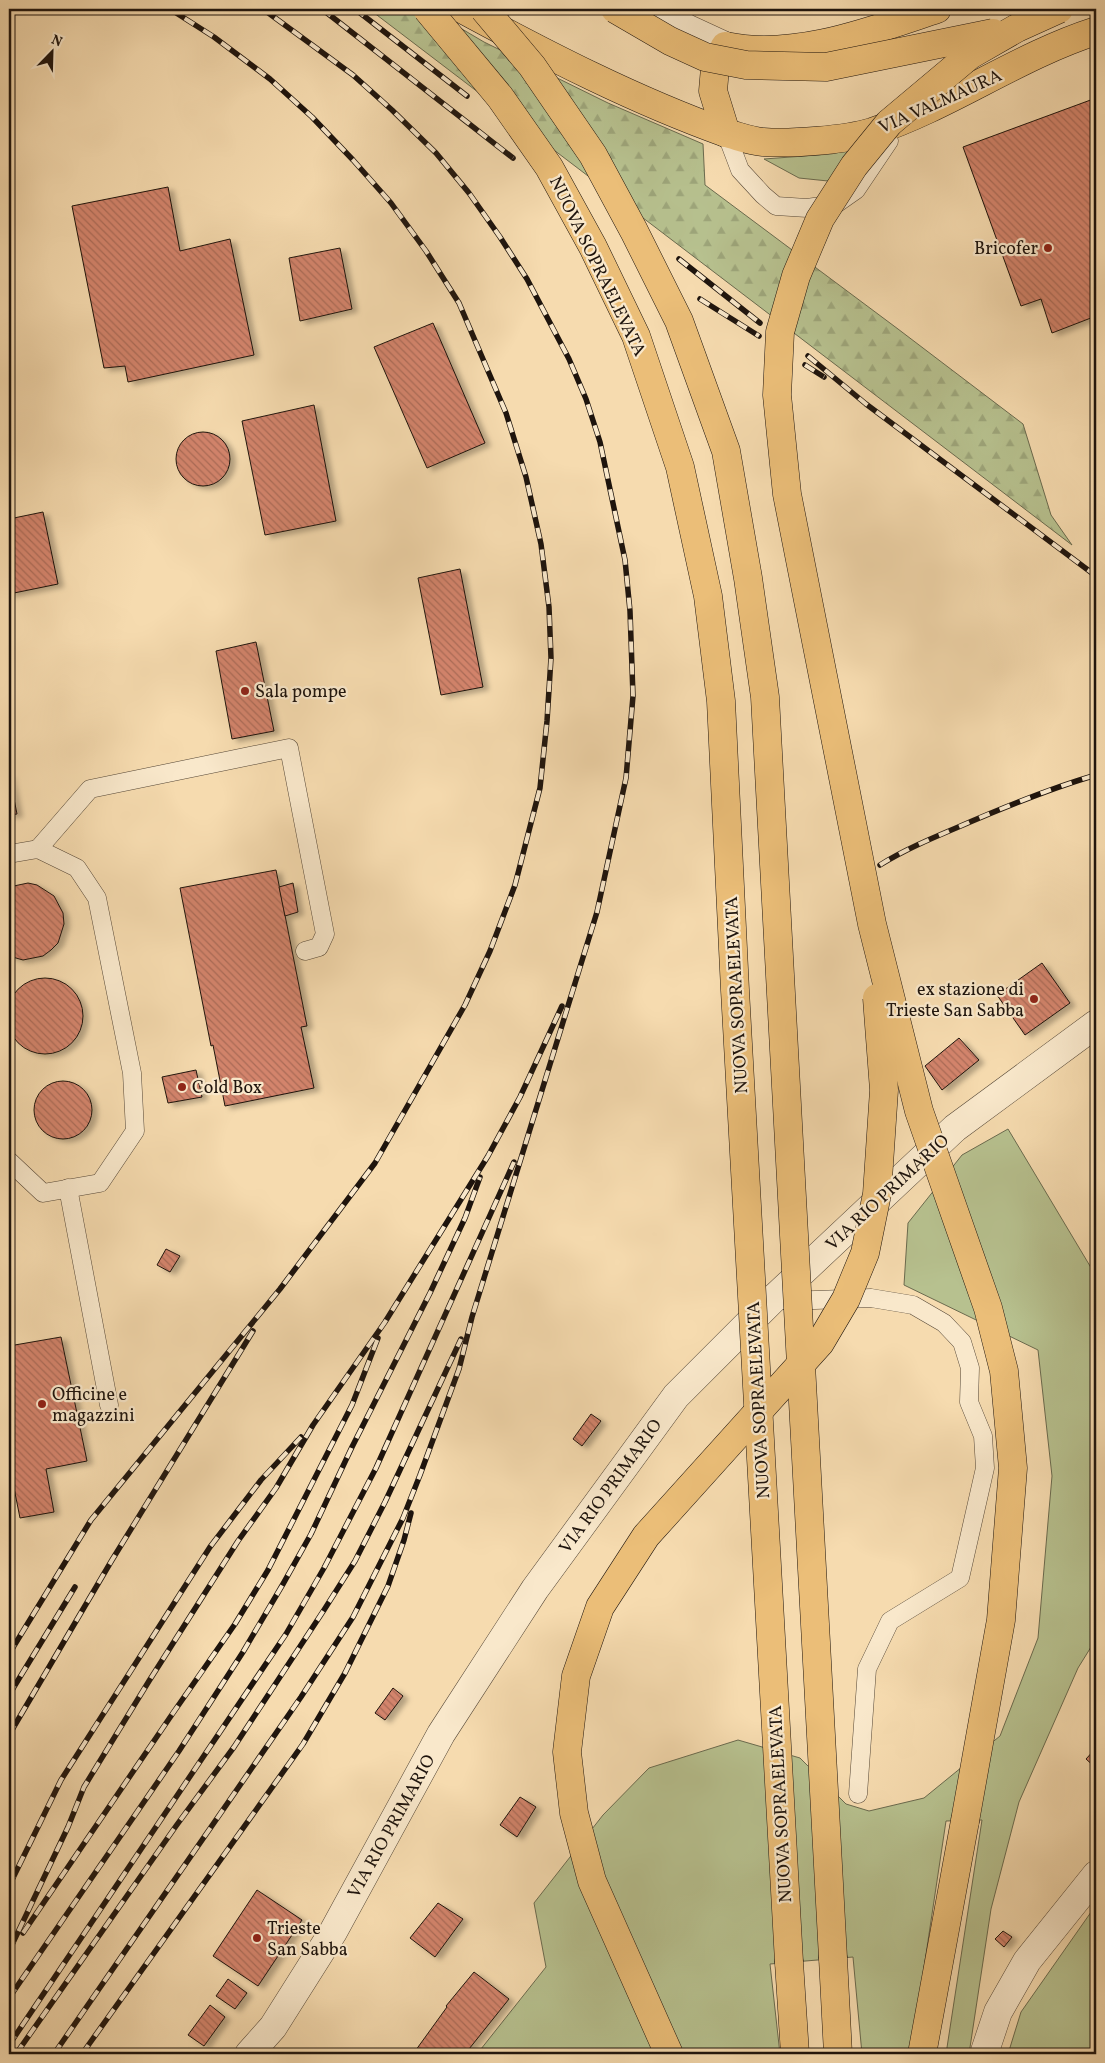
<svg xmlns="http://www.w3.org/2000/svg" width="1105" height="2063" viewBox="0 0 1105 2063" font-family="Vollkorn,serif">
  <defs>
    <pattern id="forest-firs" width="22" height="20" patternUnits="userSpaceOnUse" patternTransform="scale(1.25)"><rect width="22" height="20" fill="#b7c18f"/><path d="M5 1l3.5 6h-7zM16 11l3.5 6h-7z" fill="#9da57a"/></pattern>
    <pattern id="building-back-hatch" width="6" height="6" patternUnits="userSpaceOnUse" patternTransform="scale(1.25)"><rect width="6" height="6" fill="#d3846c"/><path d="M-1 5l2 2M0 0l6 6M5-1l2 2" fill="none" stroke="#ab6b57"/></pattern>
    <filter id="shadow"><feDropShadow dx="5.5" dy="3" stdDeviation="2.5" flood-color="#0004"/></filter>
  </defs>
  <rect width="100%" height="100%" fill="#f6dbaf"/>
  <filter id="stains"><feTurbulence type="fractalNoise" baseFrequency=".004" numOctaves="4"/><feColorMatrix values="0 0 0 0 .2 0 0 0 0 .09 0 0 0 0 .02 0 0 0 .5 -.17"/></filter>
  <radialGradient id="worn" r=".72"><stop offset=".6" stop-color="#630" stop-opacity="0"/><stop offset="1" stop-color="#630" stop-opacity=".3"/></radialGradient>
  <!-- green -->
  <g fill="#b7c18f" stroke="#6a6a4e">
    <path d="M878,144L856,168L828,181L799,178L764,159L831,154Z"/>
    <path d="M1008,1129L1096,1276V1639L1078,1668L1019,1802L991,1909L969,2054H946L982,1820L946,1821L911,2054H862L853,1957L770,1964L780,2054H477L546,1967L534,1903L603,1815L649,1768L738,1740L800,1758L846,1804L869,1811L924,1798L1000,1736L1038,1638L1052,1476L1038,1350L904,1285L908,1223L962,1155Z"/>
    <path d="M1096,1905V2054H1008L1021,2012Z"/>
  </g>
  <!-- forest -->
  <path fill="url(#forest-firs)" stroke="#6a6a4e" d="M369,9H428L484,42L608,103L703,144L705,185L898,329L1023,424L1051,515L1072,545Z"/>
  <!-- building -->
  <g fill="url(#building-back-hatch)" stroke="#1e140d" filter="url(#shadow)">
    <path d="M1096,98V316L1052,333L1041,299L1021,306L963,147Z"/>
    <path d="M168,187L180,251L230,239L254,355L128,382L125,366L104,368L72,206Z"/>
    <path d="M340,248L352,309L300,321L289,258Z"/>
    <path d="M433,323L485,443L427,468L374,347Z"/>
    <path d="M314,405L336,521L265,535L242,421Z"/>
    <circle cx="203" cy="459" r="27"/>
    <path d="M43,512L58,584L9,594V519Z"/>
    <path d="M460,569L483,687L441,695L418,578Z"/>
    <path d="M256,642L274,731L232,739L216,651Z"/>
    <path d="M9,774L17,814L9,815Z"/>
    <path d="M276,870L307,1026L301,1027L314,1088L225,1106L213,1045L211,1046L180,888Z"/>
    <path d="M28,883L37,885L54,896L63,913L64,924L58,943L51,950L43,956L23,960L9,956V887Z"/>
    <path d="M293,883L298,912L285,916L279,887Z"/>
    <path d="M1042,963L1070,1003L1025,1035L997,995Z"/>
    <circle cx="45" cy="1016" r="38"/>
    <path d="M959,1038L979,1060L942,1090L925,1066Z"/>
    <path d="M196,1070L202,1097L168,1103L162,1077Z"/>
    <circle cx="63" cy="1110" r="29"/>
    <path d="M166,1249L180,1256L170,1272L157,1265Z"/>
    <path d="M61,1337L87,1461L46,1469L54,1512L20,1518L9,1463V1346Z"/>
    <path d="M591,1414L601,1421L582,1446L573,1439Z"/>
    <path d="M393,1688L403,1696L385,1720L375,1713Z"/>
    <path d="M1096,1748V1768L1086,1759Z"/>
    <path d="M520,1797L536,1807L517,1837L500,1825Z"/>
    <path d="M257,1890L302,1920L258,1986L213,1956Z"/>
    <path d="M438,1903L463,1919L435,1957L410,1938Z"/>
    <path d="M1003,1931L1012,1937L1004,1947L995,1939Z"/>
    <path d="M474,1972L509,1999L465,2054H413L447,2007L446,2006Z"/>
    <path d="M228,1979L247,1993L235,2009L216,1996Z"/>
    <path d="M210,2005L225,2017L204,2046L188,2035Z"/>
  </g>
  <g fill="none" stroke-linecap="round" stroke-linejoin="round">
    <defs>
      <g id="service">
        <path d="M726,133L740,170L763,195L776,206L807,208L836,204L856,190L889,141"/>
        <path d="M38,849L90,789L289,748L325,934L319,947L305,951"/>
        <path d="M9,854L38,849L77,868L97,898L132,1073L135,1131L100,1183L43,1193L9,1161"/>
        <path d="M68,1188L109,1405"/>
        <path d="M787,1301L871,1298L913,1305L944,1323L962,1342L970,1368L969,1402L983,1436L985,1468L960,1578L890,1621L867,1669L858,1794"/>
      </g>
      <g id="minor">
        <path d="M662,9L686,28L725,46"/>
        <path d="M249,2054L273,2027L333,1932L441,1734L535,1589L676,1396L770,1302L955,1128L1096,1024"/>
        <path d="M984,2054L998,2012L1027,1961L1096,1875"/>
      </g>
      <path id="primary" d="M937,9C871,31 794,61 725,46L715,68L713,91L726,133C738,136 750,141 763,142C790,144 846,140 872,132C950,106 1018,56 1096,31"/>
      <g id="trunk">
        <path d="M462,9C547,55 634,100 726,133"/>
        <path d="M833,1958L838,2054"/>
        <path d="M789,1962L795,2054"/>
        <path d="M922,2054L965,1821"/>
      </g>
    </defs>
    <!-- service casing -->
    <use href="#service" stroke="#544636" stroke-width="19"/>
    <!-- minor casing -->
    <use href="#minor" stroke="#544636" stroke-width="29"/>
    <!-- primary casing -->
    <use href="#primary" stroke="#1e140d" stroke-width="29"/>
    <!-- trunk casing -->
    <use href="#trunk" stroke="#1e140d" stroke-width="29"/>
    <!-- service -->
    <use href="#service" stroke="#f9e8cb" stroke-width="18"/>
    <!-- minor -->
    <use href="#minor" stroke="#f9e8cb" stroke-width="28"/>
    <!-- primary -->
    <use href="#primary" stroke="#ebbe78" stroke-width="28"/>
    <!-- trunk -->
    <use href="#trunk" stroke="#ebbe78" stroke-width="28"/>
    <defs>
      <g id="rail">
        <path d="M322,9L513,158"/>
        <path d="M355,9L467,96"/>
        <path d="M679,259L760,323"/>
        <path d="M700,299L759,336"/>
        <path d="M808,356L866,404L1096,576"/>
        <path d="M805,365L824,377"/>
        <path d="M880,865C904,850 930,839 956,828C1002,808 1048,789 1096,775"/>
        <path d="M9,1654L91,1520L280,1289L375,1163L465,1005L490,951L515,885L540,788L547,721L551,658L549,607L541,544L526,477L506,413L459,303L426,251L391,203L353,160L312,117L270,79L214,37L170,9"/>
        <path d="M9,1695L75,1587"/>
        <path d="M9,1735L112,1560L253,1331"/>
        <path d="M9,1886L61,1780L210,1547L261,1480L301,1437"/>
        <path d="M23,1933L173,1713L235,1624L268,1570L352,1405L378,1338"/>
        <path d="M9,1951L68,1827L84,1787L149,1681L238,1541L276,1488L313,1425L385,1322L488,1156L520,1097L562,1006"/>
        <path d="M9,1998L179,1751L243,1652L283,1584L311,1534L352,1447L430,1293L465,1218L480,1177"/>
        <path d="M9,2045L286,1634L324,1568L376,1468L514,1162"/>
        <path d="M16,2054L176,1826L234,1747L324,1610L355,1561L385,1502L461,1339"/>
        <path d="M54,2054L301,1697L353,1617L403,1518L420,1475L459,1369L472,1317L597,912L626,778L633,696L630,611L625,560L600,442L586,399L569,359L527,279L500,237L469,193L436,153L392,110L353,75L263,9"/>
        <path d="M82,2054L303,1744L345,1673L388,1586L404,1540L411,1513"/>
      </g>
    </defs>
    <!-- rail casing -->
    <use href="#rail" stroke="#1e140d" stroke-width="5.5"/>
    <!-- rail -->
    <use href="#rail" stroke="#f9e8cb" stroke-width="4" stroke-dasharray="11" stroke-linecap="butt"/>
    <defs>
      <g id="trunk-bridge">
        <path d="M427,9L500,97L549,167L593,247L636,336L680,467L708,596L721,701L735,990L789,1962"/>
        <path d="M484,9L532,66L593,155L634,231L679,321L726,451L748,578L765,697L833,1958"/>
        <path d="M615,9L670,41L705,57L746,65L826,67L993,33"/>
        <path d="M965,1821L1001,1620L1013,1468L1004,1371L988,1308L919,1111L872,924L787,494L777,395L780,332L796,276L820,219L854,166L889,123L970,55L1017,28L1059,9"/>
        <path d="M669,2054L592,1881L574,1813L567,1752L576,1676L600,1607L646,1536L820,1343L846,1299L865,1253L877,1194L884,1090L877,998"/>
      </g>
    </defs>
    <!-- trunk-bridge casing -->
    <use href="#trunk-bridge" stroke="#1e140d" stroke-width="29" stroke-linecap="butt"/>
    <!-- trunk-bridge -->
    <use href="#trunk-bridge" stroke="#ebbe78" stroke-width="28"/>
  </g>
  <!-- markers -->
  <g fill="#8f2418" stroke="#f9e8cb" stroke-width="2">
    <circle cx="1048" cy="248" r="5"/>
    <circle cx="245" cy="691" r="5"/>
    <circle cx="1034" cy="999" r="5"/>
    <circle cx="182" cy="1087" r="5"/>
    <circle cx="42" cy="1404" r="5"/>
    <circle cx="257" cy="1938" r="5"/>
  </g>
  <g text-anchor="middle" stroke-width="4.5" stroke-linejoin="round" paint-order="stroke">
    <!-- street labels -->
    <g font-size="18" fill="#1e140d" stroke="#f9e8cb">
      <text transform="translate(940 101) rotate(-24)" y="6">VIA VALMAURA</text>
      <text transform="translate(598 266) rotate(64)" y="6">NUOVA SOPRAELEVATA</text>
      <text transform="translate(736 995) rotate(-93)" y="6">NUOVA SOPRAELEVATA</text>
      <text transform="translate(887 1192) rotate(-43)" y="6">VIA RIO PRIMARIO</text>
      <text transform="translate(758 1400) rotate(-93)" y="6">NUOVA SOPRAELEVATA</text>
      <text transform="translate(610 1486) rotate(-54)" y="6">VIA RIO PRIMARIO</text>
      <text transform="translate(780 1804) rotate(-93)" y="6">NUOVA SOPRAELEVATA</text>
      <text transform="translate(391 1826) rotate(-61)" y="6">VIA RIO PRIMARIO</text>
    </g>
    <!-- poi labels -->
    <g font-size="18" fill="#1e140d" stroke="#f9e8cb" text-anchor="start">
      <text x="1038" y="254" text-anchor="end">Bricofer</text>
      <text x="255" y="697">Sala pompe</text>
      <text x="1024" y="995" text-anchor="end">ex stazione di<tspan x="1024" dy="21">Trieste San Sabba</tspan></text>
      <text x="192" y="1093">Cold Box</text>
      <text x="52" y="1400">Officine e<tspan x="52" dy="21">magazzini</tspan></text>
      <text x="267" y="1934">Trieste<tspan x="267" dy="21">San Sabba</tspan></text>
    </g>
  </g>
  <!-- margin -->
  <rect width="1105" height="2063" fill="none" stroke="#f6dbaf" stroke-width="30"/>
  <rect x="10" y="10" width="1085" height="2043" fill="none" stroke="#1e140d" stroke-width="2.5"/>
  <rect x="15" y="15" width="1075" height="2033" fill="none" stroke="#1e140d"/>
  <!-- north arrow -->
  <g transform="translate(52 52) rotate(23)" stroke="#f9e8cb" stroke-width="4" paint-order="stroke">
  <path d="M0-4L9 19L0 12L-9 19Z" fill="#1e140d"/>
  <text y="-8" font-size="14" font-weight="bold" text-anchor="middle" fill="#1e140d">N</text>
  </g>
  <rect width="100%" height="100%" filter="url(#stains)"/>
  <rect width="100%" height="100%" fill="url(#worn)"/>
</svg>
